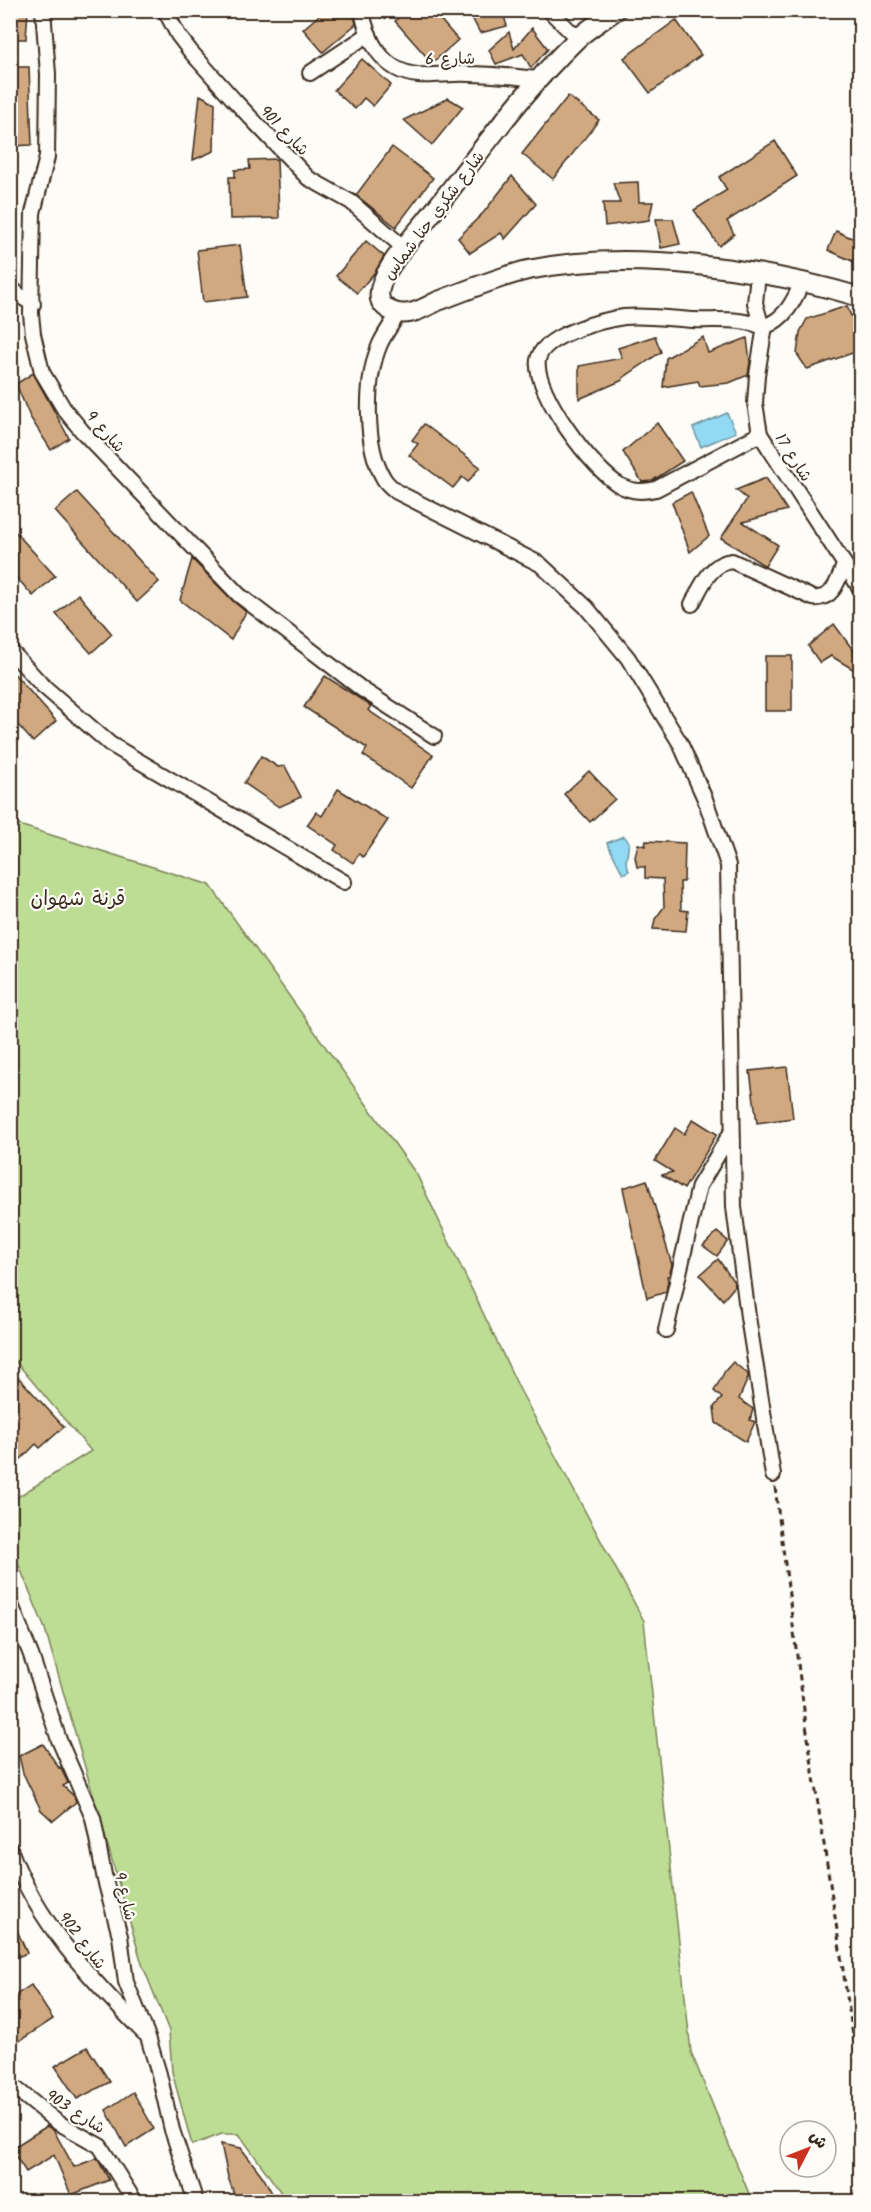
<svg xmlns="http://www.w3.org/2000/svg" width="871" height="2212" viewBox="0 0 871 2212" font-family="Kalam,'Playpen Sans Arabic',sans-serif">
  <rect width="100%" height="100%" fill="#fdfcf7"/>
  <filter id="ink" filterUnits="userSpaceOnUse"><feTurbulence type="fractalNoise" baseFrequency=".0167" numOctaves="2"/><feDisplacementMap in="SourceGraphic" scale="12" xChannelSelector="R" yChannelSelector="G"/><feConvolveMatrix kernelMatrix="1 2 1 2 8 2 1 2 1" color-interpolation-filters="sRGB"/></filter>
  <g filter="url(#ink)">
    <!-- green -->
    <path fill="#bddc94" stroke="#7c8359" stroke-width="1.5" d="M10,820L16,824L210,885L417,1175L520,1390L644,1621L691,2052L752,2201H287L239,2134H222L192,2145L172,2072L169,2031L142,1964L45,1629L11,1546V1501L91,1451L11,1356Z"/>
    <!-- water -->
    <g fill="#92daf4" stroke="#6f949e" stroke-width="1.5">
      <path d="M727,413L736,432L701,447L693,428Z"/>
      <path d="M624,836L629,842L626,863L629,871L623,874L607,843Z"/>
    </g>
    <!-- building -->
    <g fill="#d0a981" stroke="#3b2a1e" stroke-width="1.5">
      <path d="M10,10H28L26,39H10Z"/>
      <path d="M325,10H350L354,15L356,24L323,52L303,29Z"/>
      <path d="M407,10H432L458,40L432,63L395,21Z"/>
      <path d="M468,10H502L507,26L480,33Z"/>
      <path d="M676,20L701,55L650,93L624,58Z"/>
      <path d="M532,28L548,49L531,68L523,54L496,64L489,50L509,32L514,49Z"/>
      <path d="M362,59L391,85L373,106L364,98L355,109L334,90Z"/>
      <path d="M10,67H29L32,145L10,146Z"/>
      <path d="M200,95L215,103L214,151L193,160Z"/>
      <path d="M568,96L599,120L553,179L522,154Z"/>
      <path d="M448,98L463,107L432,145L404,120Z"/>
      <path d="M775,141L797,176L727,221L734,234L719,246L694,210L727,190L719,177Z"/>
      <path d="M392,147L433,178L396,227L356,195Z"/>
      <path d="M277,159L279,218L230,219L229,177H235V170L250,169L249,160Z"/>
      <path d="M512,176L536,204L505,239L501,233L470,253L458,238L484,212Z"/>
      <path d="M638,182L639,202H653L649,220L605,226L603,203H620L613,183Z"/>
      <path d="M656,219H673L680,244L661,248Z"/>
      <path d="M836,231L861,242V265L828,250Z"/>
      <path d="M366,241L384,256L375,272L357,293L336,276Z"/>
      <path d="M240,245L247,297L203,302L197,250Z"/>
      <path d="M847,306L851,316L861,313V350L807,369L797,354L800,332L807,319Z"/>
      <path d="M655,336L661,352L623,378V380L579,399V366L622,358L618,348Z"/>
      <path d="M703,337L708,353L747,338L750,362L748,375L729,383L700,386L698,381L663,387L666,358Z"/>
      <path d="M33,373L69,438L51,450L30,417L16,384Z"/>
      <path d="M657,423L683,461L652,481L642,482L623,452Z"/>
      <path d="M424,424L480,467L468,482L462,477L453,488L409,455L418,444L412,440Z"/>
      <path d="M766,478L787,510L743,522L778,545L765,566L721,538L747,499L736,490Z"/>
      <path d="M77,492L159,582L137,602L55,511Z"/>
      <path d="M691,492L709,536L690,552L672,502Z"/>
      <path d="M10,526L55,576L33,596L10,570Z"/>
      <path d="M192,559L233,601L246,612L231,640L180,600Z"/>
      <path d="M78,594L112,634L91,653L56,614Z"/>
      <path d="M834,624L861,661V674L831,656L820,663L808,646Z"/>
      <rect x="765" y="656" width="27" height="55"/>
      <path d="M10,669L56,721L33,742L10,716Z"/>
      <path d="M325,676L371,706L368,710L433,755L411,788L363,755L367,748L304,707Z"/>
      <path d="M261,756L278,767L285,766L301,797L279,807L244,783Z"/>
      <path d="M589,771L615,799L590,822L564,794Z"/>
      <path d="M338,789L388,820L363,857L359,854L353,863L334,850L337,845L307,825L316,812L322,816Z"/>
      <path d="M646,841L685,843L684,882H680L681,910L688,911L686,931L653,929L655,919L664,907L663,879L645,878V867H637L635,857L638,844L645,846Z"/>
      <path d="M787,1067L793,1118L757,1123L750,1071Z"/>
      <path d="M693,1119L717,1134L684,1189L662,1175L673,1172L655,1161L675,1128L684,1134Z"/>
      <path d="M647,1180L672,1265L669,1276H667L668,1280L666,1292L647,1298L623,1188Z"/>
      <path d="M717,1232L728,1241L717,1256L703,1246Z"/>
      <path d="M718,1259L734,1282L735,1286L723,1300L700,1275Z"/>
      <path d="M733,1362L748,1374V1378L739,1399L753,1409L750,1420L755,1422L746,1442L716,1423L714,1407L722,1398L714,1391L725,1371Z"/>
      <path d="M19,1378L64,1427L40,1448L36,1444L10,1470V1386Z"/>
      <path d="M43,1744L59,1768L60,1767L68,1783L63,1786L74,1796L76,1802L53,1821L41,1810L23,1773L19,1756Z"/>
      <path d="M10,1914L27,1953L10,1960Z"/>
      <path d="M31,1985L53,2019L10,2047V1999Z"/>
      <path d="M87,2047L110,2082L77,2099L55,2066Z"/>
      <path d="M133,2092L154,2129L126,2147L106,2110Z"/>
      <path d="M47,2126L54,2131L74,2167L97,2158L109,2180L71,2195L54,2155L26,2172L11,2149Z"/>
      <path d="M221,2144L241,2148L263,2177L277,2202H237L228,2177Z"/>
    </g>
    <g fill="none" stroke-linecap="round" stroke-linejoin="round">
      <defs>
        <g id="minor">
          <path d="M43,10L48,74L47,157L33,213L31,314L33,334L42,372L64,409L82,431L239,595L363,690L434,736"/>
          <path d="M165,10L178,35L191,52L234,100L308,178L351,202L404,248"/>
          <path d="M362,10C367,42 384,72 418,75C435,76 453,73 469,74C493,74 516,77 539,79"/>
          <path d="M549,10L577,38"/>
          <path d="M310,73L369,34"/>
          <path d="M758,274L755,303L761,324L765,326"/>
          <path d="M10,287L20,296L33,304"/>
          <path d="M399,312C393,323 385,333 380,344C365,379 364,446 384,479C387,484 392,488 397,492L540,564L586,607L628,658L680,743L705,799L728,865L734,1207L748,1317L773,1475"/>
          <path d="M765,326L757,375L755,403L760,434L860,588"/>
          <path d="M765,326C785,320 795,299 802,282"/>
          <path d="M760,434L656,489C643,492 633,492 621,486C594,472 533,391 538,360C542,335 603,320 624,317C647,315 670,319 693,320C717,321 742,317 765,328"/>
          <path d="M692,604C701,587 710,563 732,561L813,598C833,600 838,581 844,565"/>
          <path d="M10,650L41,684L110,744L344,882"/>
          <path d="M666,1330L699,1186L732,1131"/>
          <path d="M10,1602L31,1655L59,1740L93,1818L105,1880L120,1936L126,1982L148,2037L159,2074L172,2130L196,2202"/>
          <path d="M10,1849C37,1923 90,1978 144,2033"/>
          <path d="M10,2084L57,2122L100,2146L135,2202"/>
        </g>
        <path id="tertiary" d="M616,10C603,20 587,29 576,40C520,94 474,161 425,222C412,238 371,281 381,302C386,311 399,315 409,313C418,312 429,305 438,301C468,290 498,277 528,270C630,249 762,268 860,297"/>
      </defs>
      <!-- minor casing -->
      <use href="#minor" stroke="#3b2a1e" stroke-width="18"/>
      <!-- tertiary casing -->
      <use href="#tertiary" stroke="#3b2a1e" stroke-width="22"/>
      <!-- path -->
      <path stroke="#3b2a1e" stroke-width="3" stroke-dasharray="6 4.5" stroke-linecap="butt" d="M775,1487L806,1725L860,2082"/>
      <!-- minor -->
      <use href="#minor" stroke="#fdfcf7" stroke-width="14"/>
      <!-- tertiary -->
      <use href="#tertiary" stroke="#fdfcf7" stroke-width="18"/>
    </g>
  </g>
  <g text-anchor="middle" stroke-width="4.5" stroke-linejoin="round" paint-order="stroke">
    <!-- street labels -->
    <g font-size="16" fill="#3b2a1e" stroke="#fdfcf7">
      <text transform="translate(450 58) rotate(-1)" y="6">شارع 6</text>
      <text transform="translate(285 130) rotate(46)" y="6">شارع 901</text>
      <text transform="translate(433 215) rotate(-53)" y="6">شارع شكري حنا شماس</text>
      <text transform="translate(106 431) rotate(48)" y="6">شارع 9</text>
      <text transform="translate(794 457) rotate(57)" y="6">شارع 17</text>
      <text transform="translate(126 1896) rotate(76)" y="6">شارع 9</text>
      <text transform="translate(83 1940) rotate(53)" y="6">شارع 902</text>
      <text transform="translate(76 2111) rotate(33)" y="6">شارع 903</text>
    </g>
    <!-- quarter labels -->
    <g font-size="20" fill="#3b2a1e" stroke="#fdfcf7">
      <text x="78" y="905">قرنة شهوان</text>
    </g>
  </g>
  <!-- margin -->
  <rect width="871" height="2212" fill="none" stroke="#fdfcf7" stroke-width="36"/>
  <rect x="18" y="18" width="835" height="2176" fill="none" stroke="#3b2a1e" stroke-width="2" filter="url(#ink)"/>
  <!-- north arrow -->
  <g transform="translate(808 2149) rotate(48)"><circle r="28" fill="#fdfcf7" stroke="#afa8a0" stroke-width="1.5"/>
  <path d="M0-4.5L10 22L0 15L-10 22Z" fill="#c8321e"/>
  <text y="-9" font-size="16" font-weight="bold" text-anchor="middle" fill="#3b2a1e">ش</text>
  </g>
</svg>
